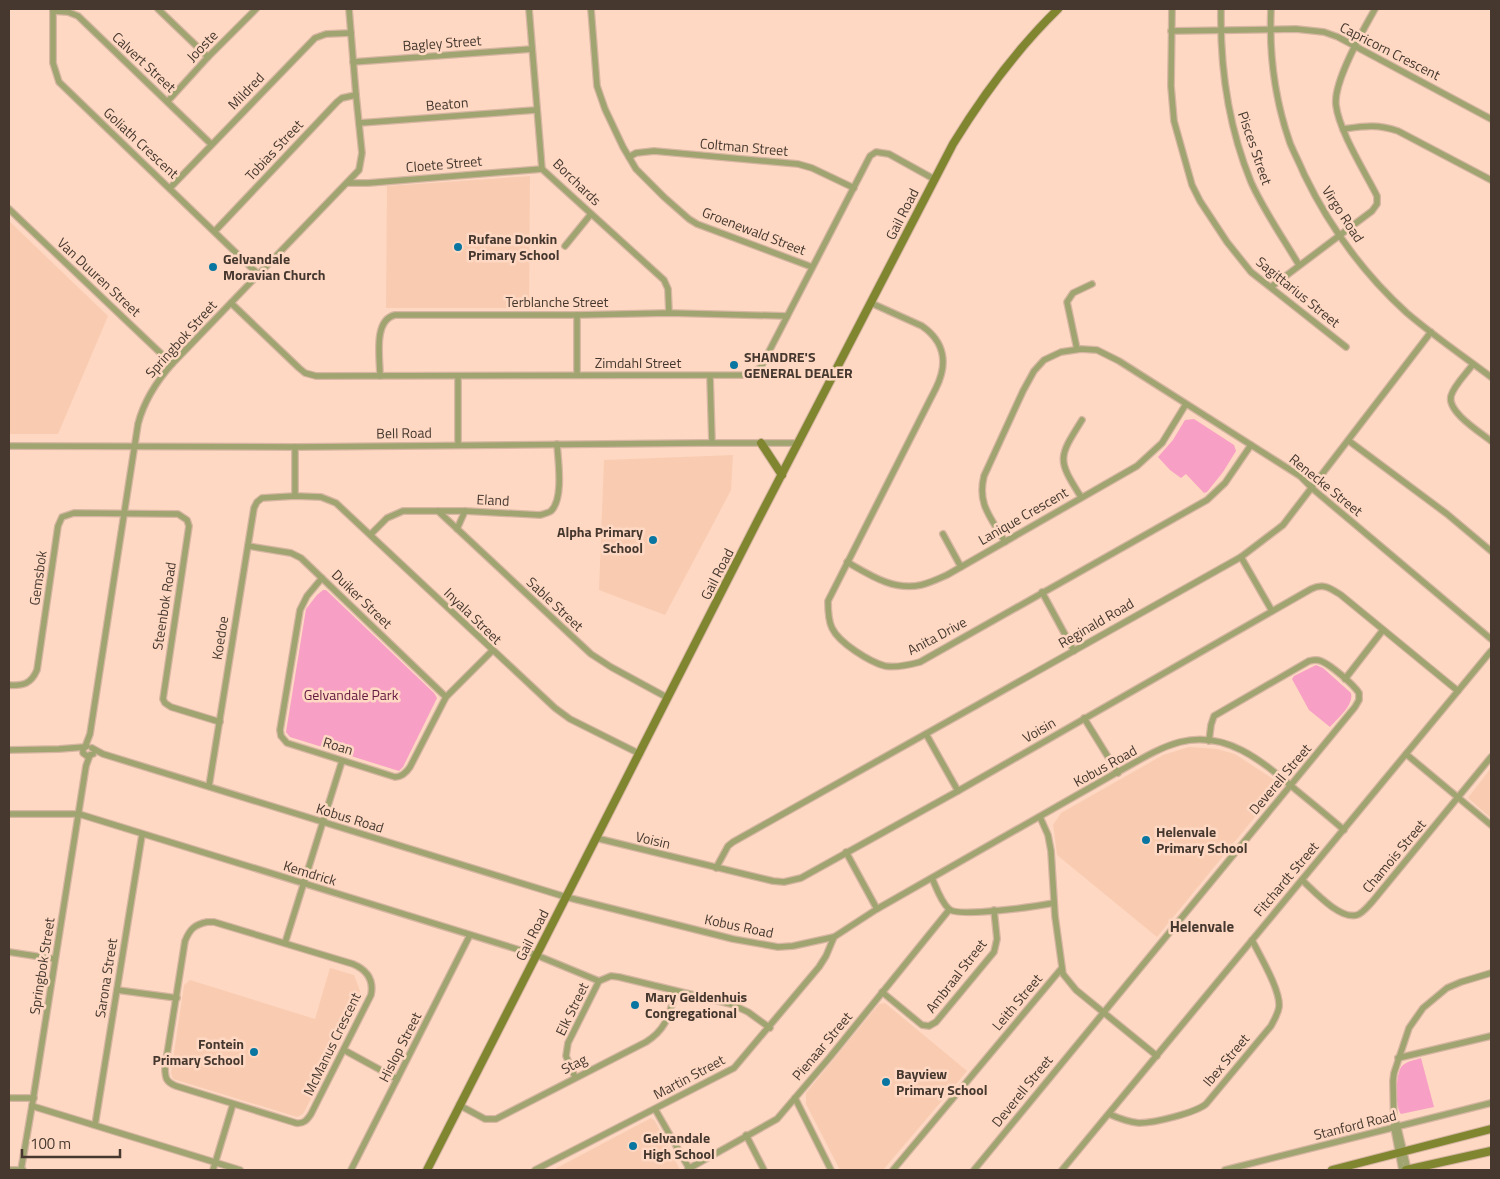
<svg xmlns="http://www.w3.org/2000/svg" width="1500" height="1179" viewBox="0 0 1500 1179" font-family="'Titillium Web',sans-serif">
  <rect width="100%" height="100%" fill="#fed8c2"/>
  <!-- built -->
  <g fill="#f9ccb2">
    <path d="M530,176L529,308H386L387,186Z"/>
    <path d="M9,221L108,316L58,434H9Z"/>
    <path d="M733,455L731,490L665,615L599,590L604,460Z"/>
    <path d="M1189,747L1217,749L1235,754L1276,781V791L1157,937L1057,855L1053,825L1061,813L1163,755Z"/>
    <path d="M1491,768V818L1468,798Z"/>
    <path d="M330,968L354,975L360,991L342,1027L345,1032L303,1114L297,1117L173,1079L171,1073L184,985L190,980L315,1019Z"/>
    <path d="M885,1003L967,1071L883,1170H840L806,1104V1093L879,1004Z"/>
    <path d="M651,1118L655,1121L680,1170H553Z"/>
  </g>
  <!-- green -->
  <g fill="#f89fc5">
    <path d="M1194,419L1234,445L1236,451L1223,472L1207,492L1204,493L1186,474L1181,478L1170,470L1158,457L1173,440L1185,420Z"/>
    <path d="M323,590H326L434,693L437,698L403,767L399,771L290,737L286,732L306,609L317,595Z"/>
    <path d="M1316,665L1323,668L1351,693C1354,705 1338,718 1330,727L1309,710L1292,679L1294,676Z"/>
    <path d="M1421,1058L1434,1107L1401,1114C1395,1108 1395,1071 1403,1065C1408,1061 1415,1060 1421,1058Z"/>
  </g>
  <g fill="none" stroke-linecap="round" stroke-linejoin="round">
    <defs>
      <g id="street">
        <path d="M53,9V63L59,82L259,275"/>
        <path d="M158,9L208,57"/>
        <path d="M529,9L542,169L664,280L668,289L669,313"/>
        <path d="M591,9L597,86L605,109L623,147L636,169L664,197L689,219L697,224L812,267"/>
        <path d="M1172,9L1171,86L1174,121L1192,185L1200,201L1227,242L1251,272L1346,347"/>
        <path d="M1221,9C1220,68 1228,126 1251,182C1264,211 1283,238 1299,265"/>
        <path d="M1271,9C1269,54 1275,100 1290,143C1294,153 1300,164 1304,174C1329,226 1364,274 1407,313C1434,336 1463,356 1491,377"/>
        <path d="M53,11L68,12L78,16L211,144"/>
        <path d="M1171,31L1296,29L1324,32L1338,37L1491,119"/>
        <path d="M353,62L532,49"/>
        <path d="M168,101L208,57L256,9"/>
        <path d="M359,123L536,110"/>
        <path d="M1343,129C1365,126 1377,124 1398,131L1491,180"/>
        <path d="M629,157L636,153L654,151L798,164L812,168L854,188"/>
        <path d="M348,183H368L542,169"/>
        <path d="M170,188L315,38L326,34L351,33"/>
        <path d="M9,209L172,364"/>
        <path d="M215,231L337,102L342,98L356,95"/>
        <path d="M565,246L591,214"/>
        <path d="M1271,287L1372,211L1377,204V196C1365,172 1339,131 1336,105C1333,82 1363,30 1375,9"/>
        <path d="M231,303L299,368L305,373L316,376L750,375L761,367L870,156L876,152L889,154L934,179"/>
        <path d="M871,303L922,326C945,342 948,364 936,388L828,601C828,610 828,620 832,628C839,643 870,662 885,666C897,668 909,665 920,662L1207,500L1225,483L1251,445"/>
        <path d="M577,315V375"/>
        <path d="M1077,349L1067,302L1073,293L1092,284"/>
        <path d="M1473,364C1467,373 1454,385 1451,396C1447,412 1480,432 1491,441"/>
        <path d="M380,376C380,358 373,320 395,315H577L669,313L787,316"/>
        <path d="M710,376L712,442"/>
        <path d="M1349,441L1447,514L1491,551"/>
        <path d="M458,445V377"/>
        <path d="M9,446L295,447L702,443H799"/>
        <path d="M295,447V496"/>
        <path d="M1081,497C1057,459 1058,458 1082,420"/>
        <path d="M438,511L591,654L611,667L668,698"/>
        <path d="M457,529L465,511"/>
        <path d="M371,534L387,518L403,511H465L540,515C544,514 548,513 551,511C564,499 558,460 557,444"/>
        <path d="M943,534L961,567"/>
        <path d="M1005,542C991,517 977,505 984,476L1023,391L1034,371L1044,360L1061,352L1081,349L1097,350L1119,361L1300,476L1313,489L1491,639"/>
        <path d="M248,546L291,553L301,558L446,697"/>
        <path d="M1241,557L1272,611"/>
        <path d="M847,562C870,575 893,591 921,585C930,583 938,579 947,575L1137,466L1162,443L1186,404"/>
        <path d="M322,578L307,596L300,610L280,730L281,736L287,743L395,777C402,777 406,773 410,767L446,697L492,651"/>
        <path d="M1042,592L1074,651"/>
        <path d="M1345,679L1383,630"/>
        <path d="M9,685C23,686 31,684 37,670L58,526L62,517L74,513L178,514L187,520L189,526L163,699L165,703L171,707L220,722"/>
        <path d="M1084,718L1118,773"/>
        <path d="M926,734L958,791"/>
        <path d="M87,746L83,748V753L87,756L93,754"/>
        <path d="M92,748L103,754L566,897L733,939L778,947L793,946L834,937L877,909L1114,774C1135,763 1157,748 1180,742C1227,730 1263,762 1296,790C1312,803 1328,816 1344,830"/>
        <path d="M9,750L59,749L85,747L90,734L138,424C144,401 156,382 172,364L359,170L362,153L356,95L349,9"/>
        <path d="M1406,754L1491,825"/>
        <path d="M209,786L254,508L257,502L262,498L295,496L321,497L336,503L555,708L570,719L640,754"/>
        <path d="M9,814H79L536,955L599,981"/>
        <path d="M1040,817L1048,835L1051,851L1055,916L1063,974L1076,990L1157,1056"/>
        <path d="M596,838L773,881L784,882L801,878L958,791L1311,589C1324,583 1330,588 1341,595L1458,691"/>
        <path d="M846,852L877,909"/>
        <path d="M716,868L728,846L733,842L1241,557L1283,525L1431,332"/>
        <path d="M932,878C936,887 941,902 949,909C958,918 1038,906 1054,903"/>
        <path d="M1302,880C1314,891 1340,920 1357,915C1363,913 1368,906 1372,902L1491,757"/>
        <path d="M207,922H214L353,964C367,970 374,980 371,995L311,1114C307,1120 304,1124 296,1123L176,1086C166,1082 165,1078 165,1067L185,941C190,929 194,925 207,922Z"/>
        <path d="M285,943L342,761"/>
        <path d="M9,952L55,959"/>
        <path d="M117,990L177,998"/>
        <path d="M882,992L922,1025L929,1026L936,1022L994,952L997,939L994,910"/>
        <path d="M344,1050L397,1079"/>
        <path d="M1398,1058L1491,1036"/>
        <path d="M575,1077L566,1056L568,1043L599,981L611,976L619,977L731,1004L748,1012L770,1028"/>
        <path d="M9,1098H34"/>
        <path d="M795,1098L831,1170"/>
        <path d="M459,1105L485,1119H496L646,1042C667,1029 669,1014 676,992"/>
        <path d="M32,1106L240,1170"/>
        <path d="M655,1109L690,1170"/>
        <path d="M1109,1114C1118,1118 1128,1122 1139,1123C1154,1123 1195,1113 1206,1104L1271,1026C1274,1020 1278,1014 1279,1007C1281,991 1260,956 1252,940"/>
        <path d="M1397,1124L1408,1170"/>
        <path d="M95,1125L142,835"/>
        <path d="M746,1135L764,1170"/>
        <path d="M688,1169L777,1119L830,1057L949,910"/>
        <path d="M9,1170H23"/>
        <path d="M21,1170L32,1106L86,766L90,755"/>
        <path d="M213,1170L233,1104"/>
        <path d="M351,1170L470,935"/>
        <path d="M535,1170L734,1068L819,967L826,956L834,937"/>
        <path d="M893,1170L1061,969"/>
        <path d="M974,1170L1355,707L1359,700V693C1353,684 1331,665 1321,661C1316,659 1313,660 1309,661L1214,716L1211,725L1209,741"/>
        <path d="M1062,1170L1491,651"/>
        <path d="M1225,1170L1491,1103"/>
        <path d="M1402,1170L1394,1128L1393,1081L1394,1073L1409,1028L1423,1008L1447,988L1461,982L1491,973"/>
      </g>
      <g id="secondary">
        <path d="M761,443L782,475"/>
        <path d="M427,1170L757,522L953,144C983,95 1018,48 1058,9"/>
        <path d="M1332,1170L1491,1129"/>
        <path d="M1406,1170L1491,1151"/>
      </g>
    </defs>
    <!-- street casing -->
    <use href="#street" stroke="#d6b5a2" stroke-width="8"/>
    <!-- secondary casing -->
    <use href="#secondary" stroke="#d6b5a2" stroke-width="10"/>
    <!-- street -->
    <use href="#street" stroke="#9fa470" stroke-width="5.5"/>
    <!-- secondary -->
    <use href="#secondary" stroke="#808630" stroke-width="8"/>
  </g>
  <!-- markers -->
  <g fill="#0876a1" stroke="#fed8c2" stroke-width="2">
    <circle cx="458" cy="247" r="5"/>
    <circle cx="213" cy="267" r="5"/>
    <circle cx="734" cy="365" r="5"/>
    <circle cx="653" cy="540" r="5"/>
    <circle cx="1146" cy="840" r="5"/>
    <circle cx="635" cy="1005" r="5"/>
    <circle cx="254" cy="1052" r="5"/>
    <circle cx="886" cy="1082" r="5"/>
    <circle cx="633" cy="1146" r="5"/>
  </g>
  <g text-anchor="middle" stroke-width="5" stroke-linejoin="round" paint-order="stroke">
    <!-- street labels -->
    <g font-size="14" fill="#46382f" stroke="#fed8c2">
      <text transform="translate(442 43) rotate(-4)" y="5">Bagley Street</text>
      <text transform="translate(202 46) rotate(-46)" y="5">Jooste</text>
      <text transform="translate(1390 51) rotate(27)" y="5">Capricorn Crescent</text>
      <text transform="translate(144 62) rotate(43)" y="5">Calvert Street</text>
      <text transform="translate(246 91) rotate(-46)" y="5">Mildred</text>
      <text transform="translate(447 104) rotate(-5)" y="5">Beaton</text>
      <text transform="translate(141 143) rotate(43)" y="5">Goliath Crescent</text>
      <text transform="translate(744 147) rotate(5)" y="5">Coltman Street</text>
      <text transform="translate(1255 148) rotate(71)" y="5">Pisces Street</text>
      <text transform="translate(274 150) rotate(-47)" y="5">Tobias Street</text>
      <text transform="translate(444 164) rotate(-5)" y="5">Cloete Street</text>
      <text transform="translate(577 182) rotate(44)" y="5">Borchards</text>
      <text transform="translate(902 214) rotate(-63)" y="5">Gail Road</text>
      <text transform="translate(1343 214) rotate(57)" y="5">Virgo Road</text>
      <text transform="translate(754 231) rotate(21)" y="5">Groenewald Street</text>
      <text transform="translate(99 277) rotate(43)" y="5">Van Duuren Street</text>
      <text transform="translate(1298 292) rotate(39)" y="5">Sagittarius Street</text>
      <text x="557" y="307">Terblanche Street</text>
      <text transform="translate(181 339) rotate(-48)" y="5">Springbok Street</text>
      <text x="638" y="368">Zimdahl Street</text>
      <text transform="translate(404 433) rotate(-1)" y="5">Bell Road</text>
      <text transform="translate(1326 485) rotate(39)" y="5">Renecke Street</text>
      <text transform="translate(493 500) rotate(3)" y="5">Eland</text>
      <text transform="translate(1023 516) rotate(-30)" y="5">Lanique Crescent</text>
      <text transform="translate(717 574) rotate(-63)" y="5">Gail Road</text>
      <text transform="translate(38 578) rotate(-82)" y="5">Gemsbok</text>
      <text transform="translate(362 599) rotate(44)" y="5">Duiker Street</text>
      <text transform="translate(555 604) rotate(43)" y="5">Sable Street</text>
      <text transform="translate(164 606) rotate(-81)" y="5">Steenbok Road</text>
      <text transform="translate(473 616) rotate(44)" y="5">Inyala Street</text>
      <text transform="translate(1096 623) rotate(-30)" y="5">Reginald Road</text>
      <text transform="translate(937 636) rotate(-28)" y="5">Anita Drive</text>
      <text transform="translate(220 638) rotate(-81)" y="5">Koedoe</text>
      <text transform="translate(1039 730) rotate(-30)" y="5">Voisin</text>
      <text transform="translate(338 746) rotate(17)" y="5">Roan</text>
      <text transform="translate(1105 766) rotate(-29)" y="5">Kobus Road</text>
      <text transform="translate(1280 779) rotate(-50)" y="5">Deverell Street</text>
      <text transform="translate(350 818) rotate(17)" y="5">Kobus Road</text>
      <text transform="translate(653 840) rotate(13)" y="5">Voisin</text>
      <text transform="translate(1394 856) rotate(-50)" y="5">Chamois Street</text>
      <text transform="translate(310 873) rotate(17)" y="5">Kemdrick</text>
      <text transform="translate(1286 879) rotate(-50)" y="5">Fitchardt Street</text>
      <text transform="translate(739 926) rotate(12)" y="5">Kobus Road</text>
      <text transform="translate(532 935) rotate(-63)" y="5">Gail Road</text>
      <text transform="translate(42 966) rotate(-81)" y="5">Springbok Street</text>
      <text transform="translate(956 976) rotate(-52)" y="5">Ambraal Street</text>
      <text transform="translate(106 978) rotate(-81)" y="5">Sarona Street</text>
      <text transform="translate(1017 1002) rotate(-50)" y="5">Leith Street</text>
      <text transform="translate(572 1009) rotate(-64)" y="5">Elk Street</text>
      <text transform="translate(332 1044) rotate(-64)" y="5">McManus Crescent</text>
      <text transform="translate(822 1046) rotate(-50)" y="5">Pienaar Street</text>
      <text transform="translate(400 1047) rotate(-63)" y="5">Hislop Street</text>
      <text transform="translate(1226 1060) rotate(-50)" y="5">Ibex Street</text>
      <text transform="translate(574 1064) rotate(-27)" y="5">Stag</text>
      <text transform="translate(689 1077) rotate(-28)" y="5">Martin Street</text>
      <text transform="translate(1022 1091) rotate(-51)" y="5">Deverell Street</text>
      <text transform="translate(1355 1125) rotate(-14)" y="5">Stanford Road</text>
    </g>
    <!-- poi labels -->
    <g font-size="14" font-weight="bold" fill="#46382f" stroke="#fed8c2" text-anchor="start">
      <text x="468" y="244">Rufane Donkin<tspan x="468" dy="16">Primary School</tspan></text>
      <text x="223" y="264">Gelvandale<tspan x="223" dy="16">Moravian Church</tspan></text>
      <text x="744" y="362">SHANDRE'S<tspan x="744" dy="16">GENERAL DEALER</tspan></text>
      <text x="643" y="537" text-anchor="end">Alpha Primary<tspan x="643" dy="16">School</tspan></text>
      <text x="1156" y="837">Helenvale<tspan x="1156" dy="16">Primary School</tspan></text>
      <text x="645" y="1002">Mary Geldenhuis<tspan x="645" dy="16">Congregational</tspan></text>
      <text x="244" y="1049" text-anchor="end">Fontein<tspan x="244" dy="16">Primary School</tspan></text>
      <text x="896" y="1079">Bayview<tspan x="896" dy="16">Primary School</tspan></text>
      <text x="643" y="1143">Gelvandale<tspan x="643" dy="16">High School</tspan></text>
    </g>
    <!-- park labels -->
    <g font-size="14" fill="#651a41" stroke="#fed8c2">
      <text x="351" y="700">Gelvandale Park</text>
    </g>
    <!-- neighbourhood labels -->
    <g font-size="15" font-weight="bold" fill="#46382f" stroke="#fed8c2">
      <text x="1202" y="932">Helenvale</text>
    </g>
  </g>
  <!-- border -->
  <rect width="1500" height="1179" fill="none" stroke="#46382f" stroke-width="20"/>
  <!-- scale -->
  <path d="M22 1149v8h98v-8" fill="none" stroke="#46382f" stroke-width="2.5"/>
  <text x="30" y="1149" font-size="15" fill="#46382f" stroke="#fed8c2" stroke-width="4" paint-order="stroke">100 m</text>
</svg>
